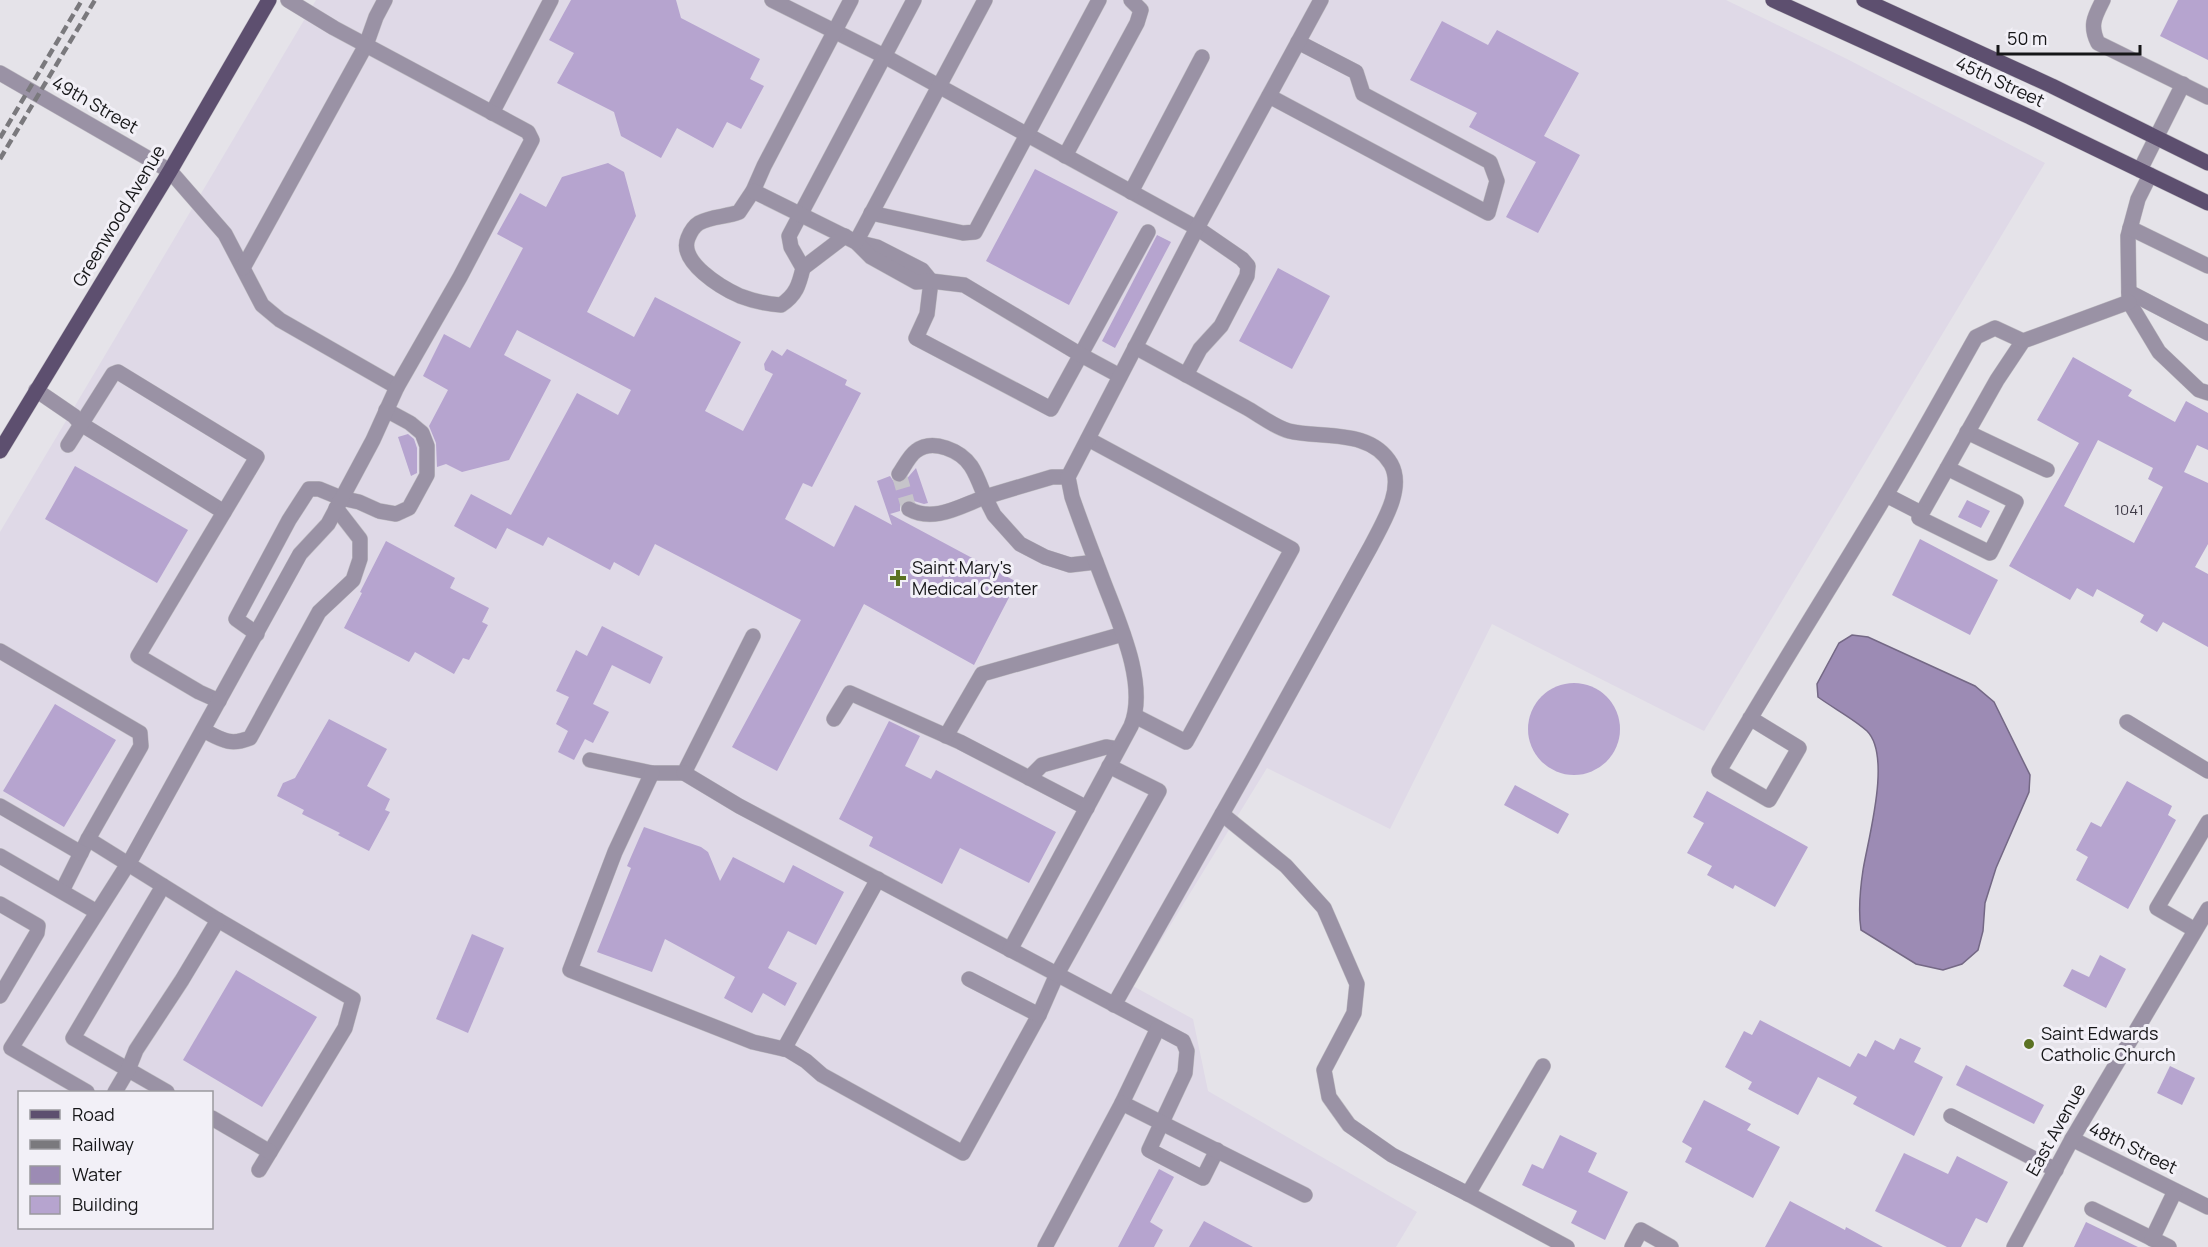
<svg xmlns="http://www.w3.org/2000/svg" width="2208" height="1247" viewBox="0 0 2208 1247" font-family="Manrope,sans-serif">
  <rect width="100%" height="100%" fill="#e5e3e9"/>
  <!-- built -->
  <path fill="#dfd9e7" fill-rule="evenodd" d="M316,0H1726L1849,60L2045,163L1704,731L1492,624L1390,829L1267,768L1133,986L1193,1019L1208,1091L1417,1212L1396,1247H0V532ZM20,1092H212V1228H20Z"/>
  <!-- water -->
  <path fill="#9c8bb4" stroke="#746885" stroke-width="1.5" d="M1852,635L1868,637L1975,686L1994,702L2030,775L2029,792L1996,868L1985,903L1983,931L1978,950L1962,964L1943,970L1916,964L1861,930C1858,910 1860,890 1863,870C1868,839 1892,756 1867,731C1854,719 1833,708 1818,697L1817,684L1839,643Z"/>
  <!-- building -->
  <g fill="#b6a4cf" fill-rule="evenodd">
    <path d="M571,0H676L681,18L760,59L750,79L764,86L741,129L727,122L713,148L677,128L661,158L621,136L614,112L557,83L574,53L549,40Z"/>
    <path d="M2178,0H2208V60L2160,36Z"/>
    <path d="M1442,21L1488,45L1497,30L1579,73L1544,136L1580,155L1538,233L1506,217L1536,162L1469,127L1477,113L1410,80Z"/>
    <path d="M608,163L624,172L636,216L587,312L634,337L655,297L741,342L705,411L743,431L773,374L765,370L764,364L772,350L782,356L787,349L847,380L845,385L861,393L812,487L803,483L785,519L834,547L855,505L892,525L877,481L890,476L894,482L903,483L916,468L928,503L924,504L907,499L900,505V511L890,514L1017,582L974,665L864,604L777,771L732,747L801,620L655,544L639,576L614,562L610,570L548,537L543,546L507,528L496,549L454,526L471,494L511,515L577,393L618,415L631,390L517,330L504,355L551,380L509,460L462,472L446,464L437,467L436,443L429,426L448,390L423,376L444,334L470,348L523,248L497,234L520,193L546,207L562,177Z"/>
    <path d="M1035,169L1118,212L1069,305L986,261Z"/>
    <path d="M1157,235L1171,242L1115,348L1102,341Z"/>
    <path d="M1278,268L1330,296L1292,369L1239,341Z"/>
    <path d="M2073,357L2132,390L2128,396L2175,422L2186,401L2208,413V450L2197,445L2184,472L2208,483V544L2195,567L2208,574V647L2163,622L2157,632L2140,622L2144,615L2097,589L2093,597L2077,588L2070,600L2009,566L2079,443L2037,420ZM2098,440L2153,468L2148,479L2163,487L2134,543L2064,506Z"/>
    <path d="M408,434L414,439L417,448V473L411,476L398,437Z"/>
    <path d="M75,466L188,530L157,583L45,519Z"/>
    <path d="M1967,500L1990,511L1981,528L1958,517Z"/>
    <path d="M1920,539L1998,580L1970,635L1892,595Z"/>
    <path d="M386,541L455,578L450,588L489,608L482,622L488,625L469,660L463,658L454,674L415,652L409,662L344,628L362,593L360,592Z"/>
    <path d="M602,626L663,657L650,684L612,665L593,704L609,712L593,743L585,739L574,760L558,752L568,731L556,724L569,697L556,691L576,650L587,656Z"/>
    <circle cx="1574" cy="729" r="46"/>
    <path d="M55,704L116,740L64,827L3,791Z"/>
    <path d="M329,719L387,749L367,786L390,799L385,810L390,812L369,851L338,835L340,833L302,814L304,810L277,796L283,783L295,778Z"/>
    <path d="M889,721L920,736L905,766L931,779L936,770L1056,832L1029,883L960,848L942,884L869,846L873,837L839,819Z"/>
    <path d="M2127,781L2172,806L2168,815L2176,820L2128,909L2076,880L2088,857L2076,850L2091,822L2101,827Z"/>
    <path d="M1515,785L1569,814L1558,834L1504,805Z"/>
    <path d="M1707,791L1808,847L1775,907L1735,885L1733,889L1707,875L1712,866L1687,853L1704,823L1693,817Z"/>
    <path d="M644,827L701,847L708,852L720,881L733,857L784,883L793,865L844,892L816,945L788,931L768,968L797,983L785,1006L763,993L752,1013L724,998L735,977L665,939L652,972L597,952L631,868L627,866Z"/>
    <path d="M472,934L504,948L468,1033L436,1019Z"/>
    <path d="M2100,955L2126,969L2106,1008L2063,986L2072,969L2089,977Z"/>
    <path d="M236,970L317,1017L262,1107L183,1060Z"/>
    <path d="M1760,1020L1850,1067L1858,1053L1866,1057L1875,1040L1894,1050L1900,1038L1921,1048L1914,1062L1943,1077L1914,1136L1853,1104L1857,1097L1818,1077L1798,1115L1748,1089L1752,1082L1725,1067L1744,1031L1752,1035Z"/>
    <path d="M1966,1065L2044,1105L2034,1124L1956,1085Z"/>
    <path d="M2170,1066L2195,1078L2182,1105L2157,1093Z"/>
    <path d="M1704,1100L1751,1124L1747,1130L1780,1147L1753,1198L1685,1162L1692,1148L1682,1142Z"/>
    <path d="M1560,1135L1597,1153L1588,1172L1628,1192L1605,1240L1571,1223L1577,1211L1522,1185L1532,1164L1543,1169Z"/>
    <path d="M1904,1153L1948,1174L1957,1156L2008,1182L1987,1223L1976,1218L1961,1247H1947L1875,1211Z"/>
    <path d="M1159,1169L1174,1177L1150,1222L1163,1230L1154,1247H1118Z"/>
    <path d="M1790,1201L1845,1230L1846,1227L1883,1247H1765Z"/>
    <path d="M1204,1221L1253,1247H1189Z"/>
    <path d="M2086,1222L2138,1247H2074Z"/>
  </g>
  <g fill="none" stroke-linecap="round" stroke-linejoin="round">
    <!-- minor-tunnel -->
    <path stroke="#c6c4ca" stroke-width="15" stroke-dasharray="15 8" stroke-linecap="butt" d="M899,474L909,509"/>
    <defs>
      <g id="minor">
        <path d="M772,0L884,56L1197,228L1242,259L1248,266L1247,276L1221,326L1200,349L1186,375"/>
        <path d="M851,0L764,166L753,191L739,212C727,217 711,216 699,223C694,226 690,233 688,238C678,262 722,288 740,296C753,301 767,304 781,305C796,295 799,285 803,268L791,247L789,236L914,0"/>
        <path d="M2103,0C2095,16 2089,25 2098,43L2208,97"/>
        <path d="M0,73L170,171L225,234L262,305L280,320L397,387"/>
        <path d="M1269,96L1488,213L1497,181L1490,162L1363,94L1356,72L1298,42"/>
        <path d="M492,113L551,0"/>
        <path d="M1065,156L1137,23L1141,10L1131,0"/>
        <path d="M2140,170L2183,84"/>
        <path d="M2150,175L2138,199L2128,236L2129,302L2159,352L2199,390L2208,393"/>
        <path d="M753,191L856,242L877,247L922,270L931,281L927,314L916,338L1051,409L1148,232"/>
        <path d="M1131,192L1202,57"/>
        <path d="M871,213L963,233L975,232L1099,0"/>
        <path d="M2130,228L2208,266"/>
        <path d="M856,242L871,257L916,282L931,281L964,285L1081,355L1120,376"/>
        <path d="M856,242L985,0"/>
        <path d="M243,268L366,45L376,17L385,0"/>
        <path d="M803,268L845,236"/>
        <path d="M2129,292L2208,333"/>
        <path d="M36,390L74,416L81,424L224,512"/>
        <path d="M1967,432L2047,470"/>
        <path d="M1088,439L1292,549L1186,742L1135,716"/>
        <path d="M68,445L113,374L118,372L257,457L138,656L199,692L219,701"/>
        <path d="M1947,468L2016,502L1990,553L1919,518L1997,380L2023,341L2129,302"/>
        <path d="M899,474C904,467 909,456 916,451C933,438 961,451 971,466C977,475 981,487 985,497C960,506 934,523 909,509"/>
        <path d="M1068,477H1052L985,497L994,515L1020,544L1045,557L1070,565L1096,562"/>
        <path d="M1886,495L1921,513"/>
        <path d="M257,634L236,619L289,520L309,489H319L341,498L359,502L379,511L396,514L409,508L427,475V446L422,433L410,423L386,410"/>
        <path d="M0,651L140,733L141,746L88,839L62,891"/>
        <path d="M1750,718L1799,748L1769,800L1719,771C1773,678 1831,587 1886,495C1917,443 1946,390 1976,337L1995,328L2023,341"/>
        <path d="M834,719L850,693L960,742L1087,808"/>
        <path d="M2127,722L2208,771"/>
        <path d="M203,730C222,740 230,746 250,738L319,612L353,580L360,559V539L336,508"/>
        <path d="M946,736L982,674L1123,634"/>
        <path d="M590,760L652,773H684L753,636"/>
        <path d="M652,773L615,852L570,970L753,1042L788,1050L806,1061L822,1075L963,1153L1039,1015L1057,974L1159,791L1109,766"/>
        <path d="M684,773L739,806L1183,1041L1187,1051L1185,1073L1149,1150L1203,1178L1217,1150"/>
        <path d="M1029,778L1042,765L1106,747L1118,749"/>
        <path d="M0,806L81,853"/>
        <path d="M1222,814L1286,866L1324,908L1357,984L1354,1013L1324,1070L1329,1097L1349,1125L1392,1155L1468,1194"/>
        <path d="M88,839L218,920L353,999L345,1028L259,1170"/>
        <path d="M0,856L97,912"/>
        <path d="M163,886L73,1038L167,1092"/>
        <path d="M0,904L38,926L37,933L0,996"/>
        <path d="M2195,930L2157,908L2208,822"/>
        <path d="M1010,950L1131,726C1149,683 1116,616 1101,575C1091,549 1081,523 1072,497L1068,477L1197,228L1321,0"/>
        <path d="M969,979L1039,1015"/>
        <path d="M1114,1005L1252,761L1371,546C1382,524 1405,489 1391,464C1370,428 1321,439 1289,431C1274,427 1258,414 1245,407C1208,387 1172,367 1135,347"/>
        <path d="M1158,1028L1122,1103L1305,1195"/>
        <path d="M784,1049L878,879"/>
        <path d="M1543,1066L1468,1194L1567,1247"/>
        <path d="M87,1092L11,1048L133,856L300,554L328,524L373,440L397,387L460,277L532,140L528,132L334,28L288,0"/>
        <path d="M115,1092L128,1070L136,1050L182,980L218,920"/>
        <path d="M1951,1116L2056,1170"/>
        <path d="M212,1118L270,1152"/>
        <path d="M2072,1139L2208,1207"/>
        <path d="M2092,1209L2169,1247"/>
        <path d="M2152,1239L2175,1191"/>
        <path d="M1045,1247L1122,1103"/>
        <path d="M1632,1247L1641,1230L1671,1247"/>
        <path d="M2014,1247L2072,1139L2208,909"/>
      </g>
      <g id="major">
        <path d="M1773,0L2030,117L2208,203"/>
        <path d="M1864,0L2052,86L2208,163"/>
        <path d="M0,451L170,171L269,0"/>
      </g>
    </defs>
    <!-- minor casing -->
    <use href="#minor" stroke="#c0bec3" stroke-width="16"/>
    <!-- major casing -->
    <use href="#major" stroke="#c0bec3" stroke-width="16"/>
    <!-- minor -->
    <use href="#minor" stroke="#9a92a5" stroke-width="15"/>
    <!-- major -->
    <use href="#major" stroke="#5d4f6f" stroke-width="15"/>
    <!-- rail -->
    <g stroke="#7a797d" stroke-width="4.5" stroke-dasharray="9 4.5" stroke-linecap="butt">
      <path d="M0,138L82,0"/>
      <path d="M0,159L95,0"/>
    </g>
  </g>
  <!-- markers -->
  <g fill="#5b7223" stroke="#f2f0f7" stroke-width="2">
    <path d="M895 569h6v6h6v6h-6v6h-6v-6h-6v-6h6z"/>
    <circle cx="2029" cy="1044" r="6"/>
  </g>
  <g text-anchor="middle" stroke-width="6" stroke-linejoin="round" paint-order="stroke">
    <!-- number labels -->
    <g font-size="15" fill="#3e3a46">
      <text x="2129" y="515">1041</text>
    </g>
    <!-- street labels -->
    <g font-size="18" fill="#161618" stroke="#f2f0f7">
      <text transform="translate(2000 82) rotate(25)" y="6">45th Street</text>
      <text transform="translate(95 105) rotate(30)" y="6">49th Street</text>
      <text transform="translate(119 216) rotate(-59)" y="6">Greenwood Avenue</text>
      <text transform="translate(2056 1130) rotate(-61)" y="6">East Avenue</text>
      <text transform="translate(2133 1148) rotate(26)" y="6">48th Street</text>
    </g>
    <!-- poi labels -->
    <g font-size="18" fill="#161618" stroke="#f2f0f7" text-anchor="start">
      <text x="912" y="574">Saint Mary's<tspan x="912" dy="21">Medical Center</tspan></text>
      <text x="2041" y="1040">Saint Edwards<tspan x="2041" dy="21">Catholic Church</tspan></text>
    </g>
  </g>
  <!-- legend -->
  <rect x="18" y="1091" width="195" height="138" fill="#f2f0f7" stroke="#9a999e" stroke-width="1.5"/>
  <rect x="30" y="1110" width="30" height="9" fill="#5d4f6f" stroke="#9a999e" stroke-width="1.5"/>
  <text x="72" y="1121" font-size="18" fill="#161618">Road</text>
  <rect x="30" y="1140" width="30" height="9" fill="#7a797d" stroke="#9a999e" stroke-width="1.5"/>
  <text x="72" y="1151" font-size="18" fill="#161618">Railway</text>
  <rect x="30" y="1166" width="30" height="18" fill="#9c8bb4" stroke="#9a999e" stroke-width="1.5"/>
  <text x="72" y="1181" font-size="18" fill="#161618">Water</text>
  <rect x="30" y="1196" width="30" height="18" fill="#b6a4cf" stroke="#9a999e" stroke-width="1.5"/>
  <text x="72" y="1211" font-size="18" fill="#161618">Building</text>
  <!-- scale -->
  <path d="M1998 45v9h142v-9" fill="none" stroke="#161618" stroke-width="3"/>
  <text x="2007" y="45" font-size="18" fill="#161618" stroke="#f2f0f7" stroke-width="4.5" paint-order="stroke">50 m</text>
</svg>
